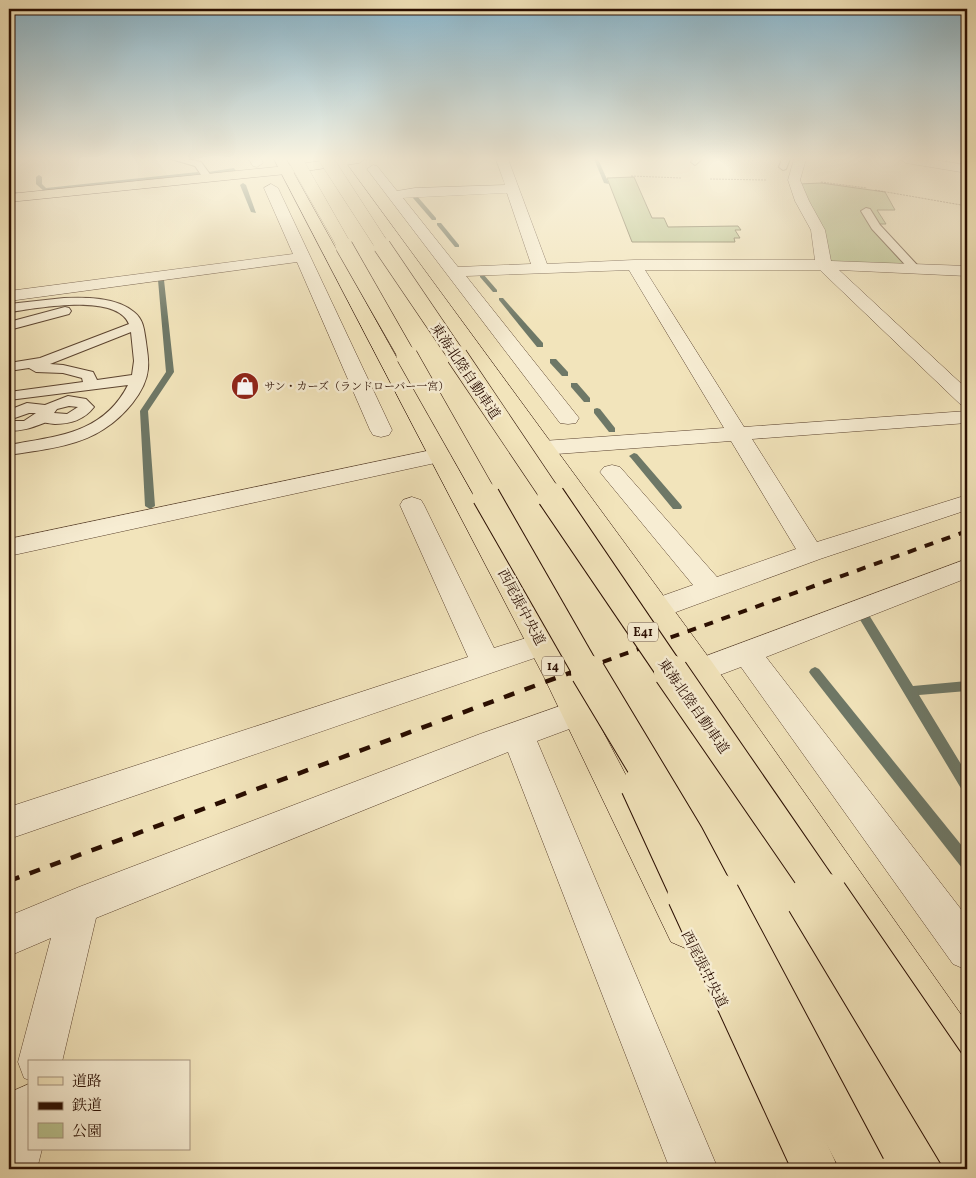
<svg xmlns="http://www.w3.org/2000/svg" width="976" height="1178" viewBox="0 0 976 1178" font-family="Vollkorn,'Noto Serif JP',serif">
  <rect width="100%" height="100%" fill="#f2e4bb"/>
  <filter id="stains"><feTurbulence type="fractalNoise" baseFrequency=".004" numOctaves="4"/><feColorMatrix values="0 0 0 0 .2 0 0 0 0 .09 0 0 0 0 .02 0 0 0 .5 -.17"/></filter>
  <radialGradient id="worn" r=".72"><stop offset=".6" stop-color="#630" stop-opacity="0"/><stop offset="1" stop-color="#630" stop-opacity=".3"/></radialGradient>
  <!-- green -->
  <g fill="#bac490" stroke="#726848">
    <path d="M634,177L652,218H664L668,227L738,226L741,230H735L740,238H734L735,242H632L607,178Z"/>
    <path d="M821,183L885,192L895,210H877L886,224H879L892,240L920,267L829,263L799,184Z"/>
  </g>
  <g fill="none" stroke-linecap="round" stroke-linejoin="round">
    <!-- stream -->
    <g fill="#6e7867" fill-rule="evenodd">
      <path d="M594,159H598L609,184L604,183Z"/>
      <path d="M234,168L236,171L211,174L208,172Z"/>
      <path d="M198,172L200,175L45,192L36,184V177L39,175L42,177V184L46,188Z"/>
      <path d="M243,183L246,185L256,213L251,212L240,185Z"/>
      <path d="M9,191L19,193L9,195Z"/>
      <path d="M413,196H417L436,218V220H432L413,198Z"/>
      <path d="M437,223H441L459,245V247H455L437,225Z"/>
      <path d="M480,275H484L497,290V292H493L480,277Z"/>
      <path d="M161,278L164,280L174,372L148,411L155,506L150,509L145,506L140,411L166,372L158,280Z"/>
      <path d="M499,298H503L543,343V347H537L499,300Z"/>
      <path d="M550,359H556L568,372V376H562L550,363Z"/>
      <path d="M571,383H577L590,398V402H584L571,387Z"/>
      <path d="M597,408L600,409L615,428V432H609L594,413V409Z"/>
      <path d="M634,453L637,454L681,505L682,507L681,509H673L631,458L629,456Z"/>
      <path d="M865,614L869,615L913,686L967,681V691L919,695L967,774V792L962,790L859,618L861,615Z"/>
      <path d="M815,667L819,669L967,852V870L962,868L811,675L809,672L811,669Z"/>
    </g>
    <defs>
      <g id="lane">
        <path d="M171,159H187L201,162L212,177L207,180L204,179L195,166Z"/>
        <path d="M693,159H702L695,165L691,162Z"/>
        <path d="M782,159H790L786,169L783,170L779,167Z"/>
        <path d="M866,208L870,209L880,225L919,267L921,269L919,271H911L872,229L861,211Z"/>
        <path d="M64,298C86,297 116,297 134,312C144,320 144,330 146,342C147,351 149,360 148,369C146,392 123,417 104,429C77,447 40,450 9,455V445C57,436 103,434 128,385L9,400V392L83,382L82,378L63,373L36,372L29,368L9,371V363L40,358L129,324C116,292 35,309 9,312V304ZM131,332L134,361L132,375L97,380L93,372L63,365L50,364Z"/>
        <path d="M65,307L69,308L71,311L69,314L9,330V322Z"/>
        <path d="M68,396L86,399L94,407C84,420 70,424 55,424C51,424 46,422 44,423C31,428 22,431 9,431V421H24L36,413H29L9,420V410L27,403L45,405ZM69,406L78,407L67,414L54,413L57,409Z"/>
      </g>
      <g id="street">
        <path d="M249,159H261L263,163L257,167L253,166Z"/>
        <path d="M496,159H508L547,264L634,260H815L811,230L795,201L788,180L794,159H806L800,180L809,201L825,230L831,261L967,266V276L839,270L967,389V406L960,404L820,270H645L744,427L967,411V423L752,439L817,542L967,495V510L820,559L668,615L658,618L648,615L644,608L648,601L693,585L604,477L600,472L604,467L612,465L620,467L717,577L796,549L731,441L543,455L535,453L532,448L535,443L543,441L724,428L629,270L466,276L579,418L576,423L568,424L560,423L367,169L373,165L377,166L397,191L415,188L505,185ZM507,193L531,264L458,267L403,198Z"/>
        <path d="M900,159H928L967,165V173L906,163Z"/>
        <path d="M271,184L278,188L392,430L389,435L381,437L373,435L370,430L297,262L9,301V291L293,254L264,188Z"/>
        <path d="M441,448L449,450L452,455L449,460L9,556V539Z"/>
        <path d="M412,497L421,500L424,505L494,648L542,633L552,636L557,644L552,652L9,839V807L468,657L400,505L403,500Z"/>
        <path d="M967,559V578L766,657L967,917V970L953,964L741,667L701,682L690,678L686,670L690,662Z"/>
        <path d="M577,700L588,704L593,713L588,722L537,741L718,1169H670L508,752L96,918L62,1062H29V1080L24,1078L18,1062L51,938L9,956V916L79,887L480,734Z"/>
        <path d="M29,1084V1149H42L37,1169H9V1100L13,1091Z"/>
      </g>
      <g id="primary">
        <path d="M274,159H286L570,669L699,914L705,928L699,942L685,948L671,942L544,677Z"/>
        <path d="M331,159H343L712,662L967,1023V1083L951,1077L690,678Z"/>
      </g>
      <path id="highway" d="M335,159H365L359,163L286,174L9,202V194L286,166Z"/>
    </defs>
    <!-- lane casing -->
    <use href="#lane" stroke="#5b432f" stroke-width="2"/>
    <!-- street casing -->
    <use href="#street" stroke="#5b432f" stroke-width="1"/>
    <!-- primary casing -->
    <use href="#primary" stroke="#290d00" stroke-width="1"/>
    <!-- highway casing -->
    <use href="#highway" stroke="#290d00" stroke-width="1"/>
    <!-- path -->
    <g stroke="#290d00" stroke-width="1" stroke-dasharray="0.5 1" stroke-linecap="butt">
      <path d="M631,176L681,178"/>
      <path d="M710,179L766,180"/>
      <path d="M821,182L867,188"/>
      <path d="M875,190L967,206"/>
    </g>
    <!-- lane -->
    <use href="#lane" fill="#f7edd3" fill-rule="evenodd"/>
    <!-- street -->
    <use href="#street" fill="#f7edd3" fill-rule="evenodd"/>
    <!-- primary -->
    <use href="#primary" fill="#f2e4bb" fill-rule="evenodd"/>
    <!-- highway -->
    <use href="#highway" fill="#f2e4bb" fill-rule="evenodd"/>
    <!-- rail-far1 -->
    <path stroke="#290d00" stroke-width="4" stroke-dasharray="9 9" stroke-linecap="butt" d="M569,674L967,531"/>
    <!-- rail -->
    <path stroke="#290d00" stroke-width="4.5" stroke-dasharray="11 11" stroke-linecap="butt" d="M9,881L572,672"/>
    <defs>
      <g id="highway-bridge-far5">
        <path d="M295,159L345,247"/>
        <path d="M326,159L383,247"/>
      </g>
      <g id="highway-bridge-far4">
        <path d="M344,246L408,358"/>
        <path d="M382,246L458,358"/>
      </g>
      <g id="highway-bridge-far3">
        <path d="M407,356L487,497"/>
        <path d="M457,356L552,497"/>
      </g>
      <g id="highway-bridge-far2">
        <path d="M486,496L588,674"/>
        <path d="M551,496L672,674"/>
      </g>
      <g id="highway-bridge-far1">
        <path d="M588,672L686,835L719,897"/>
        <path d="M671,672L826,897"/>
        <path d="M638,786L689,897"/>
      </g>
      <g id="highway-bridge">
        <path d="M689,895L815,1169"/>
        <path d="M718,895L864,1169"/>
        <path d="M826,895L967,1100"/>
        <path d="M808,900L967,1165"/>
      </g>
    </defs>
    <!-- highway-bridge-far5 casing -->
    <use href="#highway-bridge-far5" stroke="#290d00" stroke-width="14" stroke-linecap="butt"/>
    <!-- highway-bridge-far4 casing -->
    <use href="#highway-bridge-far4" stroke="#290d00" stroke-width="18" stroke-linecap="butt"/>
    <!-- highway-bridge-far3 casing -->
    <use href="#highway-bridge-far3" stroke="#290d00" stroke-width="22" stroke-linecap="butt"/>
    <!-- highway-bridge-far2 casing -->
    <use href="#highway-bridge-far2" stroke="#290d00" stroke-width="29" stroke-linecap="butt"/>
    <!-- highway-bridge-far1 casing -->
    <use href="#highway-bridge-far1" stroke="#290d00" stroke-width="36" stroke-linecap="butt"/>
    <!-- highway-bridge casing -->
    <use href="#highway-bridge" stroke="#290d00" stroke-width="45" stroke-linecap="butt"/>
    <!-- highway-bridge-far5 -->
    <use href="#highway-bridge-far5" stroke="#f2e4bb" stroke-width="14"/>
    <!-- highway-bridge-far4 -->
    <use href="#highway-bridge-far4" stroke="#f2e4bb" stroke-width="17"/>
    <!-- highway-bridge-far3 -->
    <use href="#highway-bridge-far3" stroke="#f2e4bb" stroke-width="21"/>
    <!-- highway-bridge-far2 -->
    <use href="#highway-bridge-far2" stroke="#f2e4bb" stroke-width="27"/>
    <!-- highway-bridge-far1 -->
    <use href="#highway-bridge-far1" stroke="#f2e4bb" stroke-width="34"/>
    <!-- highway-bridge -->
    <use href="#highway-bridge" stroke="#f2e4bb" stroke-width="43"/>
  </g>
  <!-- sky -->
  <linearGradient id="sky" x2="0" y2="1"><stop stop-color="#89b8d0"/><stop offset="0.49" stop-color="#f9f3e0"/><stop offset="1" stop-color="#f9f3e0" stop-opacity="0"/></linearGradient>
  <rect width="976" height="324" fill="url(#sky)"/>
  <!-- icons -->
  <defs>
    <symbol id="shop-disc" viewBox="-11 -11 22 22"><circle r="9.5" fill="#8f2418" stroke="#f7edd3"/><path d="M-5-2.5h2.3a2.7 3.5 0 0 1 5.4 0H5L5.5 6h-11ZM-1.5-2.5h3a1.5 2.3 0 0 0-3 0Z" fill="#fff"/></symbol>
  </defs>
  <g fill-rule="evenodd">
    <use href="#shop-disc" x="229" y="370" width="32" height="32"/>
  </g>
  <g text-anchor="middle" stroke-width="5" stroke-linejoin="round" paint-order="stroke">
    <!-- far-poi labels -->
    <g font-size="11" fill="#290d00" stroke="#f7edd3" text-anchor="start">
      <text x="264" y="390">サン・カーズ（ランドローバー一宮）</text>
    </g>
    <!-- shield labels -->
    <g fill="#f7edd3" stroke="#67503f" stroke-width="1">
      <rect x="628" y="622.5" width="30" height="19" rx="4"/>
      <rect x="542" y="656.5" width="22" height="19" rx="4"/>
    </g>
    <g font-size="12" font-weight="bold" fill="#290d00">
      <text x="643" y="636">E41</text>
      <text x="553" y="670">14</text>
    </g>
    <!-- street labels -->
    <g font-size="14" fill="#290d00" stroke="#f7edd3">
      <text transform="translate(466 371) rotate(56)" y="5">東海北陸自動車道</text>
      <text transform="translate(522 607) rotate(62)" y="5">西尾張中央道</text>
      <text transform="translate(694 706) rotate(55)" y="5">東海北陸自動車道</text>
      <text transform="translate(705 969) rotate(63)" y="5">西尾張中央道</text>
    </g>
  </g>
  <!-- margin -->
  <rect width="976" height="1178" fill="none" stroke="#f2e4bb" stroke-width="30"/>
  <rect x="10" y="10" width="956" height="1158" fill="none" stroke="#290d00" stroke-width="2.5"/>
  <rect x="15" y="15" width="946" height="1148" fill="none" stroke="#290d00"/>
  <!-- legend -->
  <rect x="28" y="1060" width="162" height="90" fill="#f7edd3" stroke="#a5937f"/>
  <rect x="38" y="1077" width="25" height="8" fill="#f2e4bb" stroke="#a5937f"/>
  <text x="72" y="1086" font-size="15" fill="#290d00">道路</text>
  <rect x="38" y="1102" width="25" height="8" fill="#290d00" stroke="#a5937f"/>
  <text x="72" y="1110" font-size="15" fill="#290d00">鉄道</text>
  <rect x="38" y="1123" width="25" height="15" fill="#bac490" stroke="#a5937f"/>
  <text x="72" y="1136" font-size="15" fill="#290d00">公園</text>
  <rect width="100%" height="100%" filter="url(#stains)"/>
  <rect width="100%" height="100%" fill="url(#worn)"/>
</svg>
